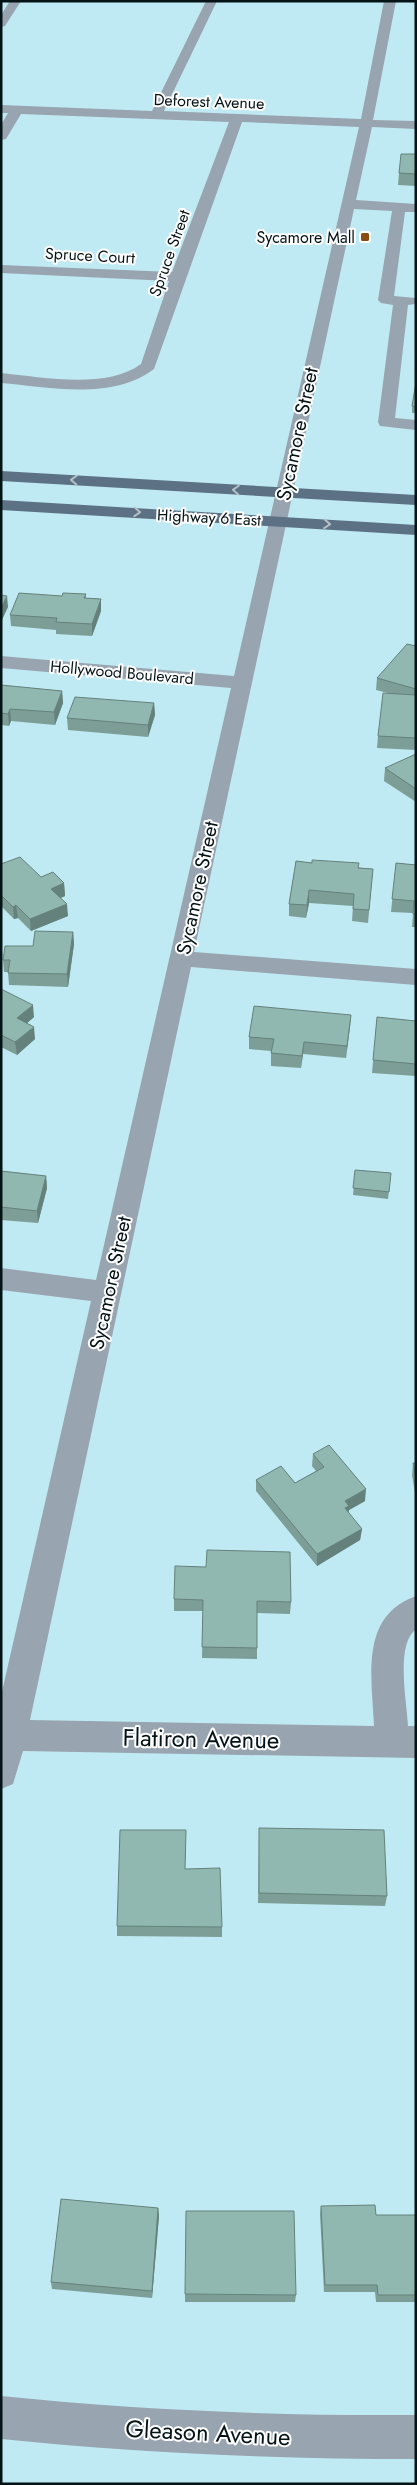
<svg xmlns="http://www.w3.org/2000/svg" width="417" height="2485" viewBox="0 0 417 2485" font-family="Jost,sans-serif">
  <rect width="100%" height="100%" fill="#c0eaf3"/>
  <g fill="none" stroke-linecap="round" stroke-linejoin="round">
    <!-- minor -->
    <g fill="#98a4af" fill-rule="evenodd">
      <path d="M10,1H21L5,26L1,27V15Z"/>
      <path d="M206,1H217L164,111L361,119L384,1H396L373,120L416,121V129L372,127L356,200L416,204V212H405L394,296L416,298L415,304L408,305L395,418L416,420V430L380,426L378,422L393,305L381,303L378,300L392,211L354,209L194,952L416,969V985L191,967L30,1720L374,1726C372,1678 359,1616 416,1596V1629C395,1645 407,1702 408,1726H416V1758L23,1751L13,1784L1,1789V1696L91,1301L1,1290V1268L96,1280L231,688L1,668V656L234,676L359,127L242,122L154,369C112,401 49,387 1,383V373C42,377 106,390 141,364L169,281L1,273V265L172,272L229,122L21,114L6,139L1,140V125L8,113H1V105L152,111Z"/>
      <path d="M1,2396C139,2410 277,2416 416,2415V2459C277,2459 139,2453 1,2439Z"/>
    </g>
    <!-- major -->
    <g fill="#5c7284" fill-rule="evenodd">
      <path d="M1,471L416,495V505L1,481Z"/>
      <path d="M1,500L416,525V535L1,510Z"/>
    </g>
  </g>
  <!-- wall -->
  <g fill="#7c9e97">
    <path d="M416,154V186L398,185L399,173Z"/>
    <path d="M416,382V413H412V406Z"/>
    <path d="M86,594V598L101,599V611L92,636L56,634V630L11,626L10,615L62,596Z"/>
    <path d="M416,646V750L377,748L378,736L388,693L376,690L377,678Z"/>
    <path d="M1,685L62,691L63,703L55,725L11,721L9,726L1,725Z"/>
    <path d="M154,703L155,715L148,737L68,730L67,718Z"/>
    <path d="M416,754V802L384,781L385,768Z"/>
    <path d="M296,861L373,869L368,923L352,921L353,906L309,903L306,918L289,916V904Z"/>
    <path d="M396,863L416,865V927H412L413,913L391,912Z"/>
    <path d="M1,864L41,877L64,883L65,896L60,898L68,916L31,931L18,918L14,919L1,906Z"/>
    <path d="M73,932L74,944L68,987L9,985L8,972H4L3,960L33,946Z"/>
    <path d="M1,989L34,1017L27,1023L35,1039L17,1055L1,1047Z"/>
    <path d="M351,1015L346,1058L303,1054L301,1068L271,1066V1051L249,1049V1037Z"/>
    <path d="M377,1017L416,1021V1076L372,1073Z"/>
    <path d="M355,1170L391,1173L388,1199L353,1195Z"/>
    <path d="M1,1171L46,1176L47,1188L38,1223L1,1220Z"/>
    <path d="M313,1454L365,1501L349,1510L348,1513L362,1529L360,1540L317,1566L256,1491V1480L295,1483L316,1471L312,1466Z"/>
    <path d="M413,1463H416V1499L412,1475Z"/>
    <path d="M174,1599L291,1602L290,1614L257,1613V1659L202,1658L203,1611H174Z"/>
    <path d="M259,1828L387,1896L385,1906L258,1903Z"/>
    <path d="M186,1841L185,1869L222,1927V1937L117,1936V1926Z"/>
    <path d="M321,2206L376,2215H416V2302H376L375,2292H324L320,2214Z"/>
    <path d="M158,2208L159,2216L152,2298L52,2289L51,2282Z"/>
    <path d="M185,2294L296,2295L295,2302H185Z"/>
  </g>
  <!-- shaded-wall -->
  <g fill="#65817b">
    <path d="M7,596L8,607L1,622V608Z"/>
    <path d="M101,599V611L92,636V624Z"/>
    <path d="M62,691L63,703L55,725L54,712Z"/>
    <path d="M154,703L155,715L148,737V725Z"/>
    <path d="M10,709L11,721L9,726L8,714Z"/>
    <path d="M64,883L65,896L52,902L51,889Z"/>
    <path d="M309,890V903L306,918L307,905Z"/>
    <path d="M67,904L68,916L31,931L30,919Z"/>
    <path d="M16,905L18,918L14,919L13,907Z"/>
    <path d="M73,932L74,944L68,987L67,974Z"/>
    <path d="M33,1005L34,1017L18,1031L17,1018Z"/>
    <path d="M351,1015L350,1027L346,1058L347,1046Z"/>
    <path d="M34,1027L35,1039L17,1055L15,1042Z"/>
    <path d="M304,1042L303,1054L301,1068L302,1056Z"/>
    <path d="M46,1176L47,1188L38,1223L37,1211Z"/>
    <path d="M366,1489L365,1501L349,1510L348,1517L343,1520L345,1501Z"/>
    <path d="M362,1529L360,1540L317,1566V1554Z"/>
    <path d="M158,2208L159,2216L152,2298V2291Z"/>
  </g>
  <!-- building -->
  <g fill="#90b8b0" stroke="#65817b">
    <path d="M401,154H416V174L399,173Z"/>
    <path d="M416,382V407L412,406Z"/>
    <path d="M19,593L62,596L63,593L86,594L84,598L101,599L92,624L56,622L57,618L10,615Z"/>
    <path d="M1,595L7,596L1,608Z"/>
    <path d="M407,644L416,646V689L377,678Z"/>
    <path d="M1,685L62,691L54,712L10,709L8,714L1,713Z"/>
    <path d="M383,693L416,695V738L378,736Z"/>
    <path d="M75,697L154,703L148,725L67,718Z"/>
    <path d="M416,754V789L385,768Z"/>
    <path d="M20,857L41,877L53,872L64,883L51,889L67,904L30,919L16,905L13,907L1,895V864Z"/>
    <path d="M312,860L359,863L358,868L373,869L369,910L353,909L354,894L309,890L307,905L289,904L296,861L312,863Z"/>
    <path d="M396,863L416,865V914H413L414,901L392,899Z"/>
    <path d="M35,931L73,932L67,974L8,973L10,960H3L5,946H33Z"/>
    <path d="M1,989L33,1005L17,1018L34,1027L15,1042L1,1035Z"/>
    <path d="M254,1006L351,1015L347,1046L304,1042L302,1056L271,1053L274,1039L249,1037Z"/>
    <path d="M377,1017L416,1021V1064L373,1060Z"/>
    <path d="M355,1170L391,1173L389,1192L353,1188Z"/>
    <path d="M1,1171L46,1176L37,1211L1,1207Z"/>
    <path d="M329,1445L366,1489L345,1501L349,1506L345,1508L362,1529L317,1554L256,1480L281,1466L295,1483L324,1467L313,1454Z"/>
    <path d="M413,1463H416V1477Z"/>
    <path d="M207,1550L290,1552L291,1602L257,1601V1648L202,1647L203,1600L174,1599L175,1566L206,1567Z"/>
    <path d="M259,1828L384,1830L387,1896L259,1893Z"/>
    <path d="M120,1830H186L185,1869L220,1868L222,1927L117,1926Z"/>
    <path d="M61,2199L158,2208L152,2291L51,2282Z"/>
    <path d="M375,2205L376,2215H416V2295H378L377,2285H325L321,2206Z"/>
    <path d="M186,2211H294L296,2295L185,2294Z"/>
  </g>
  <!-- one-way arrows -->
  <defs><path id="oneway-chevron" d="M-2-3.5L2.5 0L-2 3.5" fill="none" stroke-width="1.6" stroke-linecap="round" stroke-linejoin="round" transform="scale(1.25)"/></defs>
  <g stroke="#b6c0c8">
    <use href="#oneway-chevron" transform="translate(74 480) rotate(-177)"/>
    <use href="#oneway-chevron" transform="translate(236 490) rotate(-177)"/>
    <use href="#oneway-chevron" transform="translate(137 512) rotate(3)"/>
    <use href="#oneway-chevron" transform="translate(327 524) rotate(4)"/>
  </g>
  <!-- markers -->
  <rect fill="#8a4c0f" stroke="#fff" stroke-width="2" x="360" y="232" width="10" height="10" rx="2.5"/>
  <g text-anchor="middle" stroke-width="4" stroke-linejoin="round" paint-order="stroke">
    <!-- far-street labels -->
    <g font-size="16" fill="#041316" stroke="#fff">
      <text transform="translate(209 101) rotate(2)" y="6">Deforest Avenue</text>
      <text transform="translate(169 253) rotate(-70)" y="6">Spruce Street</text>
      <text transform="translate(90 255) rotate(3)" y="6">Spruce Court</text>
      <text transform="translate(209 517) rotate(3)" y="6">Highway 6 East</text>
      <text transform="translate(122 672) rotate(5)" y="6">Hollywood Boulevard</text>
    </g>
    <!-- far-poi labels -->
    <g font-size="16" fill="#041316" stroke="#fff" text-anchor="end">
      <text x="355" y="243">Sycamore Mall</text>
    </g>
    <!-- street labels -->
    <g font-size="20" fill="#041316" stroke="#fff">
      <text transform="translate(297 434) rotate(-78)" y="7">Sycamore Street</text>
      <text transform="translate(197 888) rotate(-78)" y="7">Sycamore Street</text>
      <text transform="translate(110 1283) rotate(-78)" y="7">Sycamore Street</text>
    </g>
    <!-- near-street labels -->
    <g font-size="24" fill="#041316" stroke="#fff">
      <text transform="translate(201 1739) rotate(1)" y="8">Flatiron Avenue</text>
      <text transform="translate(208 2433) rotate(3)" y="8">Gleason Avenue</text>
    </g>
  </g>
  <!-- border -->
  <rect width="417" height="2485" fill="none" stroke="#041316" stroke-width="5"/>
</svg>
